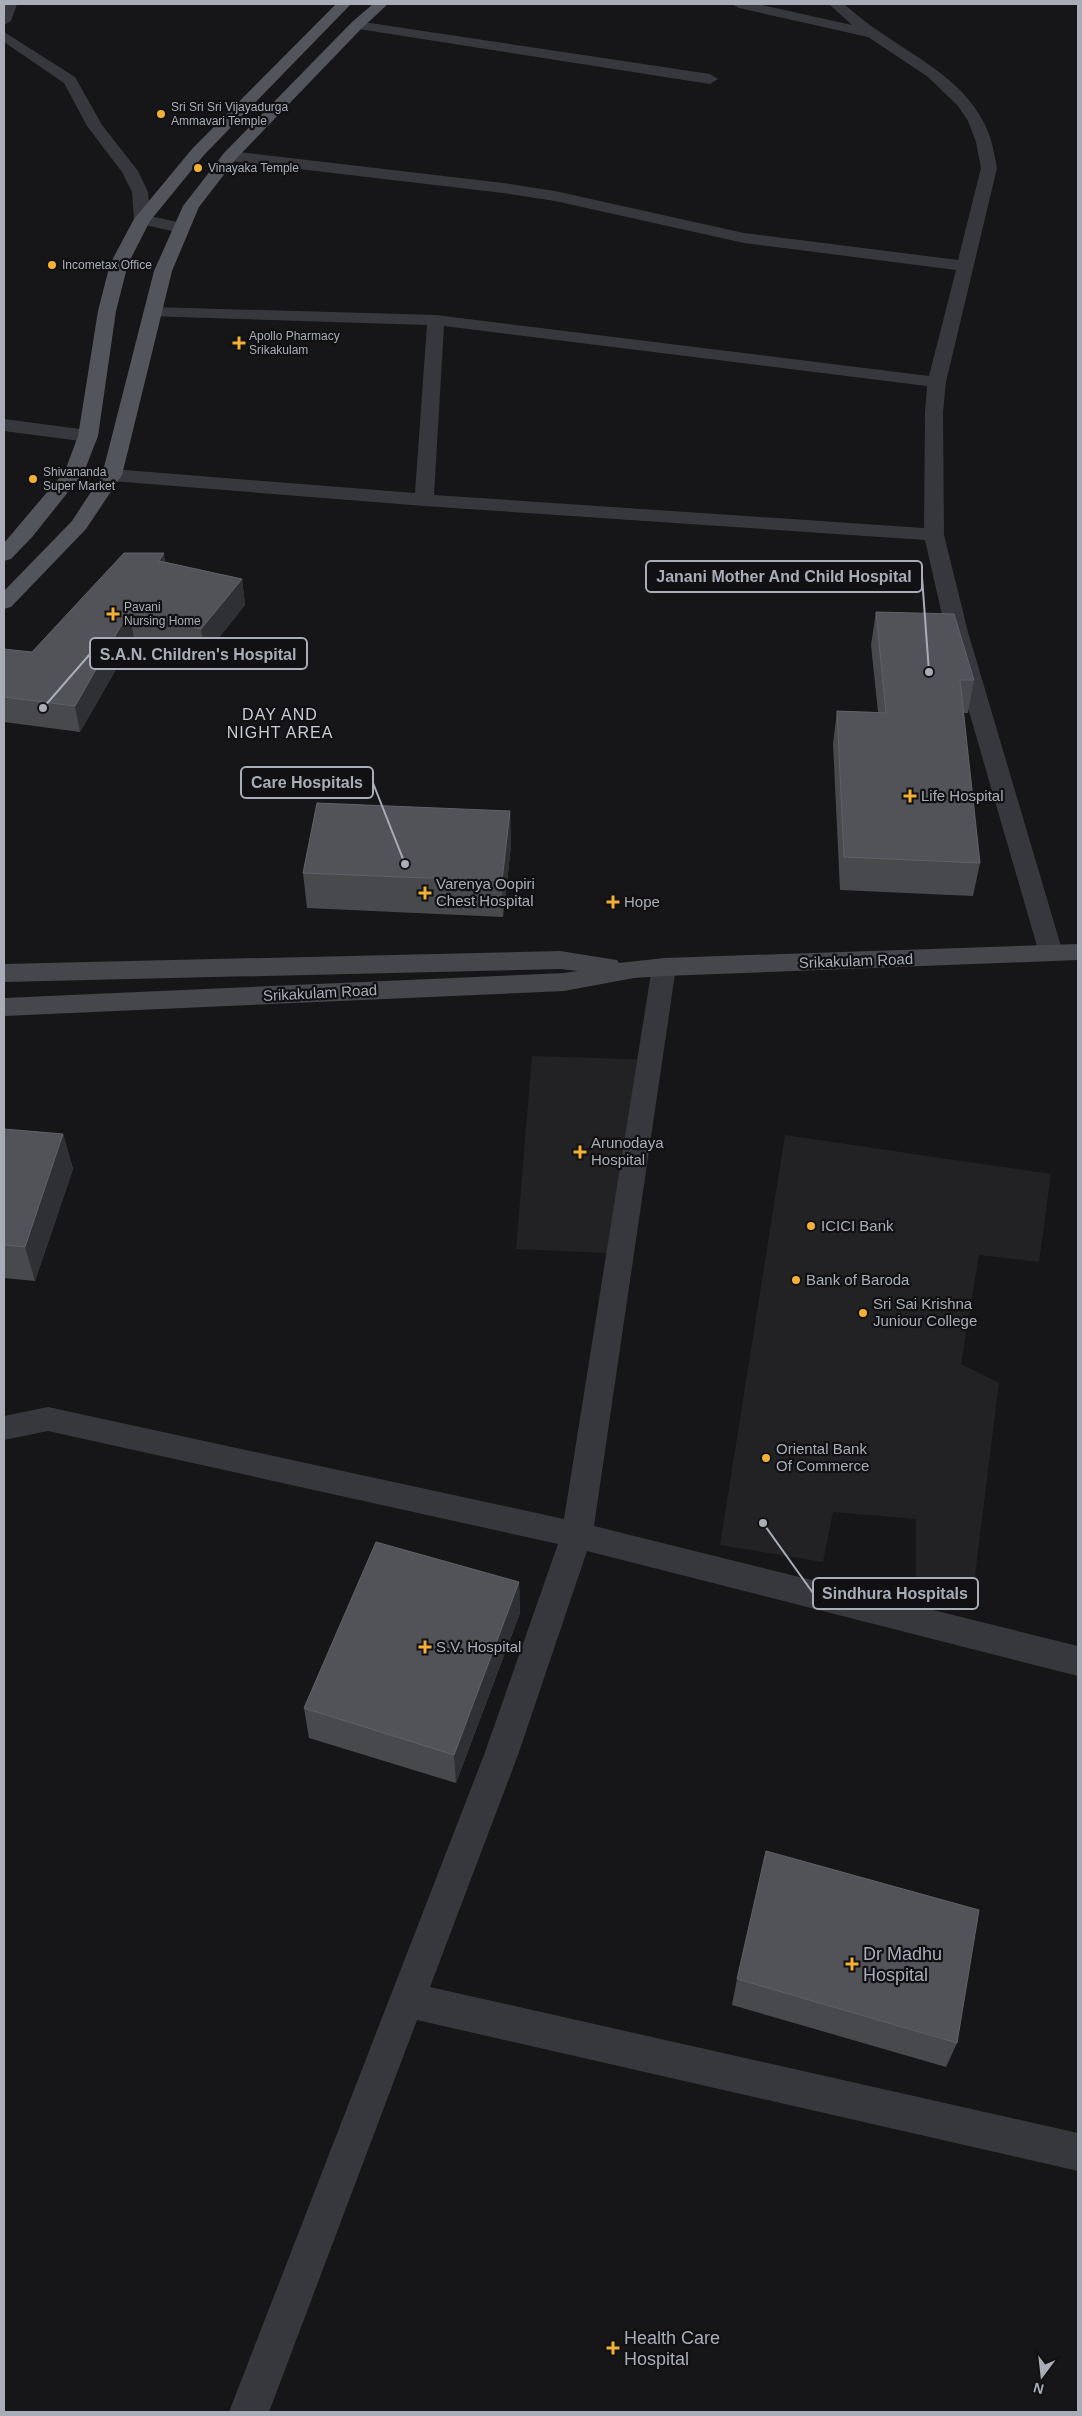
<svg xmlns="http://www.w3.org/2000/svg" width="1082" height="2416" viewBox="0 0 1082 2416" font-family="Arial,sans-serif">
  <rect width="100%" height="100%" fill="#161618"/>
  <!-- built -->
  <g fill="#222225">
    <path d="M532,1056L659,1060L607,1253L516,1249Z"/>
    <path d="M785,1135L1051,1174L1039,1262L979,1255L961,1364L999,1383L973,1592L916,1576V1519L833,1512L823,1562L720,1545Z"/>
  </g>
  <g fill="none" stroke-linecap="round" stroke-linejoin="round">
    <!-- minor -->
    <g fill="#37383d" fill-rule="evenodd">
      <path d="M4,4H17L11,21L4,25Z"/>
      <path d="M732,4H757L852,25L829,4H844C856,14 867,24 880,32C917,58 961,79 983,121C991,135 994,152 997,168L946,382L943,412L944,535L968,632L1063,953L1060,959L1051,961L1042,959L1039,953L946,632L925,540L424,506L112,481L105,479L102,475L105,471L112,469L415,493L427,325L147,316L144,312L147,308L153,307L436,315L929,376L956,270L744,243L555,201L503,193L230,161L224,159L222,156L224,153L230,151L503,183L555,191L744,233L958,260L981,168L976,142L968,121L958,106L928,77L868,37L739,8ZM444,326L927,386L925,412L924,528L434,495Z"/>
      <path d="M357,21L710,74L718,79L710,84L352,28L350,25Z"/>
      <path d="M4,32L75,77L102,125L138,171L148,192L150,216L187,224L189,228L187,232L181,233L136,223L134,219L132,192L122,172L87,126L64,83L4,42Z"/>
      <path d="M4,419L88,430L95,432L98,436L95,440L88,442L4,431Z"/>
      <path d="M664,958L673,961L676,967L594,1526L1078,1646V1676L587,1551L518,1755L430,1987L1078,2133V2171L417,2020L269,2412H229L484,1755L558,1544L48,1431L4,1440V1416L48,1407L564,1519L652,967L655,961Z"/>
    </g>
    <!-- secondary -->
    <path fill="#45474d" fill-rule="evenodd" d="M1078,944V960L664,976L634,978L564,991L4,1016V998L564,973L578,971L560,969L4,982V964L560,951L617,960L619,963L664,958Z"/>
    <!-- primary -->
    <g fill="#53555c" fill-rule="evenodd">
      <path d="M336,4H351L204,155L150,221L128,264L116,311L98,436L84,472L33,536L11,559L4,561V543L65,471L78,436L98,311L110,264L134,219L192,149Z"/>
      <path d="M373,4H388L362,28L236,159L199,207L172,271L122,475L86,529L11,607L4,609V591L72,521L102,475L154,271L183,206L224,153L352,22Z"/>
    </g>
  </g>
  <!-- wall -->
  <g fill="#47494d">
    <path d="M166,562L242,579L245,605L205,655L134,638L80,732L4,722V649L32,652Z"/>
    <path d="M876,612L974,680L968,713H963L980,863L973,896L840,890L833,744L837,711L878,712L871,645Z"/>
    <path d="M510,811L511,846L503,917L307,908L303,873Z"/>
    <path d="M4,1129L63,1134L73,1169L35,1281L4,1278Z"/>
    <path d="M519,1582L520,1613L456,1783L309,1738L304,1708Z"/>
    <path d="M737,1979L957,2043L946,2067L732,2005Z"/>
  </g>
  <!-- shaded-wall -->
  <g fill="#2f3033">
    <path d="M164,553L168,578L159,561Z"/>
    <path d="M242,579L245,605L205,655L201,629Z"/>
    <path d="M129,612L134,638L80,732L75,706Z"/>
    <path d="M510,811L511,846L503,917L502,881Z"/>
    <path d="M63,1134L73,1169L35,1281L25,1247Z"/>
    <path d="M519,1582L520,1613L456,1783L454,1755Z"/>
  </g>
  <!-- building -->
  <g fill="#525359" stroke="#5f6168">
    <path d="M124,553H164L159,561L242,579L201,629L129,612L75,706L4,697V649L32,652Z"/>
    <path d="M876,612L954,614L974,680H960L980,863L844,857L837,711L886,713Z"/>
    <path d="M317,803L510,811L502,881L303,873Z"/>
    <path d="M4,1129L63,1134L25,1247L4,1245Z"/>
    <path d="M376,1542L519,1582L454,1755L304,1708Z"/>
    <path d="M766,1851L979,1910L957,2043L737,1979Z"/>
  </g>
  <!-- markers -->
  <g fill="#f2b134" stroke="#111113" stroke-width="2">
    <circle cx="161" cy="114" r="5"/>
    <circle cx="198" cy="168" r="5"/>
    <circle cx="52" cy="265" r="5"/>
    <path d="M236.5 335.5h5v5h5v5h-5v5h-5v-5h-5v-5h5z"/>
    <circle cx="33" cy="479" r="5"/>
    <path d="M110.5 606.5h5v5h5v5h-5v5h-5v-5h-5v-5h5z"/>
    <path d="M907.5 788.5h5v5h5v5h-5v5h-5v-5h-5v-5h5z"/>
    <path d="M422.5 885.5h5v5h5v5h-5v5h-5v-5h-5v-5h5z"/>
    <path d="M610.5 894.5h5v5h5v5h-5v5h-5v-5h-5v-5h5z"/>
    <path d="M577.5 1144.5h5v5h5v5h-5v5h-5v-5h-5v-5h5z"/>
    <circle cx="811" cy="1226" r="5"/>
    <circle cx="796" cy="1280" r="5"/>
    <circle cx="863" cy="1313" r="5"/>
    <circle cx="766" cy="1458" r="5"/>
    <path d="M422.5 1639.5h5v5h5v5h-5v5h-5v-5h-5v-5h5z"/>
    <path d="M849.5 1956.5h5v5h5v5h-5v5h-5v-5h-5v-5h5z"/>
    <path d="M610.5 2340.5h5v5h5v5h-5v5h-5v-5h-5v-5h5z"/>
  </g>
  <g text-anchor="middle" stroke-width="4.5" stroke-linejoin="round" paint-order="stroke">
    <!-- far-poi labels -->
    <g font-size="12" fill="#a8adb8" stroke="#111113" text-anchor="start">
      <text x="171" y="111">Sri Sri Sri Vijayadurga<tspan x="171" dy="14">Ammavari Temple</tspan></text>
      <text x="208" y="172">Vinayaka Temple</text>
      <text x="62" y="269">Incometax Office</text>
      <text x="249" y="340">Apollo Pharmacy<tspan x="249" dy="14">Srikakulam</tspan></text>
      <text x="43" y="476">Shivananda<tspan x="43" dy="14">Super Market</tspan></text>
      <text x="124" y="611">Pavani<tspan x="124" dy="14">Nursing Home</tspan></text>
    </g>
    <!-- poi labels -->
    <g font-size="15" fill="#a8adb8" stroke="#111113" text-anchor="start">
      <text x="921" y="801">Life Hospital</text>
      <text x="436" y="889">Varenya Oopiri<tspan x="436" dy="17">Chest Hospital</tspan></text>
      <text x="624" y="907">Hope</text>
      <text x="591" y="1148">Arunodaya<tspan x="591" dy="17">Hospital</tspan></text>
      <text x="821" y="1231">ICICI Bank</text>
      <text x="806" y="1285">Bank of Baroda</text>
      <text x="873" y="1309">Sri Sai Krishna<tspan x="873" dy="17">Juniour College</tspan></text>
      <text x="776" y="1454">Oriental Bank<tspan x="776" dy="17">Of Commerce</tspan></text>
      <text x="436" y="1652">S.V. Hospital</text>
    </g>
    <!-- street labels -->
    <g font-size="15" fill="#a8adb8" stroke="#111113">
      <text transform="translate(856 961) rotate(-2)" y="5">Srikakulam Road</text>
      <text transform="translate(320 993) rotate(-3)" y="5">Srikakulam Road</text>
    </g>
    <!-- neighbourhood labels -->
    <g font-size="16" letter-spacing="1" fill="#c9ccd4" stroke="#111113">
      <text x="280" y="720">DAY AND<tspan x="280" dy="18">NIGHT AREA</tspan></text>
    </g>
    <!-- near-poi labels -->
    <g font-size="18" fill="#a8adb8" stroke="#111113" text-anchor="start">
      <text x="863" y="1960">Dr Madhu<tspan x="863" dy="21">Hospital</tspan></text>
      <text x="624" y="2344">Health Care<tspan x="624" dy="21">Hospital</tspan></text>
    </g>
  </g>
  <!-- callouts -->
  <path fill="none" stroke="#a8adb8" stroke-width="2" d="M929 672L922 577M43 708L90 654M405 864L373 783M763 1523L813 1593"/>
  <g fill="#a8adb8" stroke="#111113" stroke-width="2">
    <circle cx="929" cy="672" r="5"/>
    <circle cx="43" cy="708" r="5"/>
    <circle cx="405" cy="864" r="5"/>
    <circle cx="763" cy="1523" r="5"/>
  </g>
  <g fill="#111113" stroke="#a8adb8" stroke-width="2">
    <rect x="646" y="561" width="276" height="31" rx="5"/>
    <rect x="90" y="638" width="217" height="31" rx="5"/>
    <rect x="241" y="767" width="132" height="31" rx="5"/>
    <rect x="813" y="1578" width="165" height="31" rx="5"/>
  </g>
  <g font-size="16" text-anchor="middle" font-weight="bold" fill="#a8adb8">
    <text x="784" y="582">Janani Mother And Child Hospital</text>
    <text x="198" y="660">S.A.N. Children's Hospital</text>
    <text x="307" y="788">Care Hospitals</text>
    <text x="895" y="1599">Sindhura Hospitals</text>
  </g>
  <!-- border -->
  <rect width="1082" height="2416" fill="none" stroke="#a8adb8" stroke-width="10"/>
  <!-- north arrow -->
  <g transform="translate(1042 2376) rotate(195)" stroke="#111113" stroke-width="4" paint-order="stroke">
  <path d="M0-4L9 19L0 12L-9 19Z" fill="#a8adb8"/>
  <text y="-8" font-size="14" font-weight="bold" text-anchor="middle" fill="#a8adb8">N</text>
  </g>
</svg>
